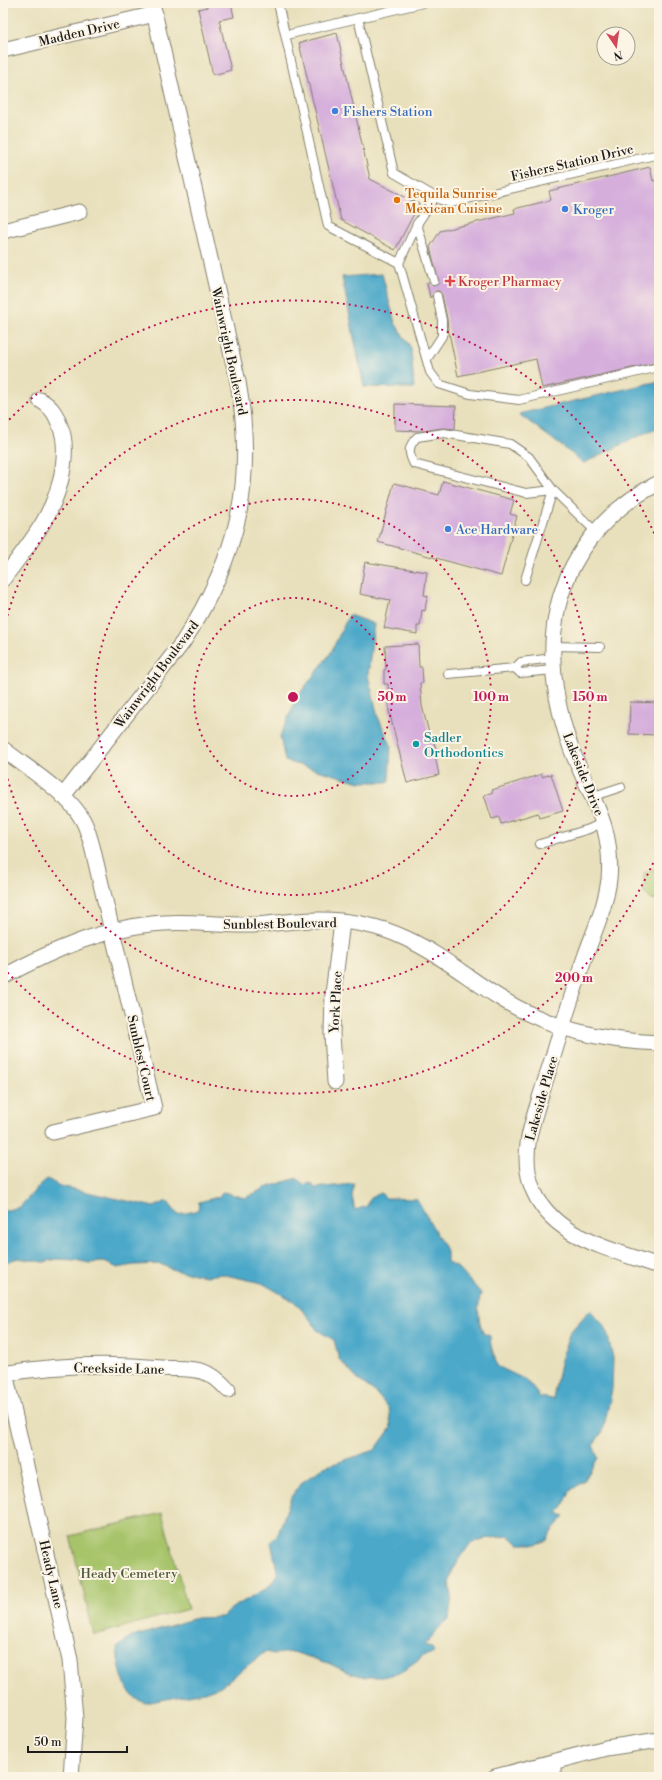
<svg xmlns="http://www.w3.org/2000/svg" width="662" height="1780" viewBox="0 0 662 1780" font-family="'Libre Bodoni',serif">
  <rect width="100%" height="100%" fill="#fcf5e5"/>
  <filter id="ink" filterUnits="userSpaceOnUse"><feTurbulence type="fractalNoise" baseFrequency=".025" numOctaves="2"/><feDisplacementMap in="SourceGraphic" scale="8" xChannelSelector="R" yChannelSelector="G"/><feConvolveMatrix kernelMatrix="1 2 1 2 8 2 1 2 1" color-interpolation-filters="sRGB"/></filter>
  <filter id="wash" filterUnits="userSpaceOnUse"><feTurbulence type="fractalNoise" baseFrequency=".012" numOctaves="4" result="noise"/><feDisplacementMap in="SourceGraphic" scale="16" xChannelSelector="R" yChannelSelector="G"/><feGaussianBlur stdDeviation="0.9" result="paint"/><feColorMatrix in="noise" values="0 0 0 0 0 0 0 0 0 0 0 0 0 0 0 0 0 1.4 0 .05"/><feComposite in="paint" operator="in"/></filter>
  <g filter="url(#wash)">
    <rect width="100%" height="100%" fill="#e8e0bc"/>
    <!-- green -->
    <g fill="#a7c46b" stroke="#627044">
      <path d="M657,867L659,868V901L652,900L644,893V873Z"/>
      <path d="M162,1513L188,1609L94,1635L70,1536Z"/>
    </g>
    <!-- water -->
    <g fill="#4ba8c9" stroke="#346272">
      <path d="M382,274L395,323L411,348L414,388L364,387L342,277Z"/>
      <path d="M659,381V429L647,432L584,463L519,414Z"/>
      <path d="M349,615L374,624L368,675L378,717L391,745L389,782H360L285,761L280,736L298,696L330,654Z"/>
      <path d="M297,1178L304,1185L311,1183L315,1188L354,1184L352,1196L355,1210L367,1206L370,1198L381,1193L386,1198L417,1199L447,1252V1263L457,1267L481,1293C477,1310 478,1317 483,1333L490,1336C490,1347 495,1356 497,1366L526,1380L540,1397L553,1399L560,1363L570,1332L590,1310L606,1328L613,1358L612,1389L603,1431L593,1445L598,1458L584,1481L570,1491L563,1507L558,1513L565,1516L553,1529L547,1540L537,1544H519L508,1536L483,1539L470,1544L453,1569L449,1583L452,1595L449,1620C438,1626 433,1637 424,1645L432,1647L434,1653L423,1656L400,1673L382,1677H366L347,1672L328,1663L293,1652L274,1654L265,1652L221,1686L204,1692L145,1703C141,1701 136,1699 133,1696C121,1684 119,1664 117,1648L129,1638L196,1618L222,1617L232,1608L267,1588L278,1575L271,1542L278,1534L291,1497L301,1483L324,1467L375,1450L391,1428L389,1409L375,1392L357,1379L339,1359L334,1340L317,1330L313,1323L295,1302L262,1283L221,1274L206,1276L177,1271L160,1264L134,1265L118,1268L104,1262L89,1263L75,1260L57,1259L44,1262L18,1258L3,1263V1211L20,1207L38,1187L47,1179L60,1186L154,1207L167,1201L178,1215L198,1210L199,1202L218,1197L224,1192L245,1198L265,1188Z"/>
    </g>
    <g id="blocks">
      <!-- building -->
      <g fill="#d5aedc">
        <path d="M206,3H231L234,17L219,20L231,70L213,75L198,9L207,7Z"/>
        <path d="M337,33L370,179L419,204L395,250L341,220L299,43Z"/>
        <path d="M650,167L653,181L659,179V362L542,388L536,359L458,376L448,328L447,319L442,295L439,291H436L430,298L427,283L429,282L433,286L439,283L430,247L440,231L515,213L514,209L551,200L549,191Z"/>
        <path d="M395,404L456,406L455,429L443,428L423,431L395,430Z"/>
        <path d="M443,481L514,500L510,514L517,516L501,576L378,542L394,483L439,495Z"/>
        <path d="M365,562L427,572L424,595L428,596L426,603L425,611L422,610L420,626H417V634L384,628L390,600L360,594Z"/>
        <path d="M418,644L419,667H422L423,683H420L422,706L430,737H433L436,751H434L439,775L407,783L389,711L388,684H384V670L386,669L385,646Z"/>
        <path d="M630,702L659,703V735L629,734Z"/>
        <path d="M542,774V777L551,774L563,811L539,818L538,813L501,824L499,817L492,819L484,795L493,792L492,790Z"/>
      </g>
    </g>
  </g>
  <g filter="url(#ink)">
    <use href="#blocks" fill-opacity="0" stroke="#827e6c" stroke-width="1"/>
    <g fill="none" stroke-linecap="round" stroke-linejoin="round">
      <defs>
        <g id="service">
          <path d="M278,3L328,226L399,263L417,224L435,197"/>
          <path d="M358,18L394,173L441,200L450,203L659,154"/>
          <path d="M286,35L423,3"/>
          <path d="M417,224L434,281"/>
          <path d="M399,263L430,372L439,384L470,394L519,400L659,367"/>
          <path d="M427,359L442,336V320L437,296"/>
          <path d="M525,580L553,490L526,493L414,464C408,453 408,446 417,437L444,433L510,444L529,457L553,490L596,532"/>
          <path d="M553,646L600,647"/>
          <path d="M553,658L521,662L515,668L520,673L554,670"/>
          <path d="M448,674L515,668"/>
          <path d="M594,796L621,787"/>
          <path d="M540,844L589,829L604,822"/>
        </g>
        <g id="minor">
          <path d="M3,50L155,14"/>
          <path d="M3,231L79,212"/>
          <path d="M3,579C29,544 57,512 63,468C65,454 66,439 60,426C56,414 51,406 40,400"/>
          <path d="M3,749C27,768 65,791 81,817C87,826 89,836 92,846L154,1108L53,1132"/>
          <path d="M63,796L183,642C238,556 256,483 238,382L152,3"/>
          <path d="M3,977C52,950 107,926 164,923C194,921 224,926 254,925C274,924 294,920 314,920C344,919 378,925 405,938C438,953 467,977 497,996C547,1028 600,1041 659,1043"/>
          <path d="M335,1082L332,1034L333,994L342,922"/>
          <path d="M653,1264C608,1248 548,1236 531,1184C520,1150 534,1118 544,1085C558,1041 571,997 586,954C595,929 606,905 609,879C614,824 589,796 571,748C556,706 548,660 556,616C566,558 607,508 659,483"/>
          <path d="M5,1373L70,1660L75,1718L71,1777"/>
          <path d="M3,1374C55,1365 109,1363 162,1368C174,1369 189,1368 201,1371C213,1374 221,1382 228,1390"/>
          <path d="M553,1762V1777"/>
          <path d="M495,1777L606,1748L659,1740"/>
        </g>
      </defs>
      <!-- service casing -->
      <use href="#service" stroke="#827e6c" stroke-width="10"/>
      <!-- minor casing -->
      <use href="#minor" stroke="#827e6c" stroke-width="17"/>
      <!-- service -->
      <use href="#service" stroke="#fff" stroke-width="8"/>
      <!-- minor -->
      <use href="#minor" stroke="#fff" stroke-width="15"/>
    </g>
  </g>
  <!-- distance rings -->
  <g fill="none" stroke="#c2185b" stroke-width="2" stroke-dasharray="2 4">
    <circle cx="293" cy="697" r="99"/>
    <circle cx="293" cy="697" r="198"/>
    <path d="M3 633A297 297 0 1 1 3 761"/>
    <path d="M658 852A397 397 0 0 1 5 970M5 424A397 397 0 0 1 658 542"/>
  </g>
  <!-- markers -->
  <g fill="#3f7fe0" stroke="#fcf5e5" stroke-width="1.5">
    <circle cx="335" cy="111" r="4"/>
    <circle cx="565" cy="209" r="4"/>
    <circle cx="448" cy="529" r="4"/>
  </g>
  <circle fill="#e8710a" stroke="#fcf5e5" stroke-width="1.5" cx="397" cy="200" r="4"/>
  <path fill="#e0444e" stroke="#fcf5e5" stroke-width="1.5" d="M448 275h4v4h4v4h-4v4h-4v-4h-4v-4h4z"/>
  <circle fill="#0f9aa8" stroke="#fcf5e5" stroke-width="1.5" cx="416" cy="744" r="4"/>
  <g text-anchor="middle" stroke-width="4" stroke-linejoin="round" paint-order="stroke">
    <!-- street labels -->
    <g font-size="13" fill="#1c1c1c" stroke="#fcf5e5">
      <text transform="translate(79 32) rotate(-13)" y="5">Madden Drive</text>
      <text transform="translate(572 162) rotate(-13)" y="5">Fishers Station Drive</text>
      <text transform="translate(230 351) rotate(78)" y="5">Wainwright Boulevard</text>
      <text transform="translate(156 674) rotate(-53)" y="5">Wainwright Boulevard</text>
      <text transform="translate(584 774) rotate(68)" y="5">Lakeside Drive</text>
      <text transform="translate(280 923) rotate(-1)" y="5">Sunblest Boulevard</text>
      <text transform="translate(335 1002) rotate(-87)" y="5">York Place</text>
      <text transform="translate(142 1058) rotate(77)" y="5">Sunblest Court</text>
      <text transform="translate(541 1098) rotate(-74)" y="5">Lakeside Place</text>
      <text transform="translate(119 1368) rotate(1)" y="5">Creekside Lane</text>
      <text transform="translate(52 1574) rotate(77)" y="5">Heady Lane</text>
    </g>
    <!-- shop labels -->
    <g font-size="13" fill="#366cbe" stroke="#fcf5e5" text-anchor="start">
      <text x="343" y="116">Fishers Station</text>
      <text x="573" y="214">Kroger</text>
      <text x="456" y="534">Ace Hardware</text>
    </g>
    <!-- food labels -->
    <g font-size="13" fill="#c56008" stroke="#fcf5e5" text-anchor="start">
      <text x="405" y="198">Tequila Sunrise<tspan x="405" dy="15">Mexican Cuisine</tspan></text>
    </g>
    <!-- health labels -->
    <g font-size="13" fill="#be3a42" stroke="#fcf5e5" text-anchor="start">
      <text x="458" y="286">Kroger Pharmacy</text>
    </g>
    <!-- culture labels -->
    <g font-size="13" fill="#0d838f" stroke="#fcf5e5" text-anchor="start">
      <text x="424" y="742">Sadler<tspan x="424" dy="15">Orthodontics</tspan></text>
    </g>
    <!-- park labels -->
    <g font-size="13" fill="#4d5738" stroke="#fcf5e5">
      <text x="129" y="1578">Heady Cemetery</text>
    </g>
  </g>
  <circle cx="293" cy="697" r="6" fill="#c2185b" stroke="#fcf5e5" stroke-width="2"/>
  <g font-size="12" text-anchor="middle" font-weight="bold" fill="#c2185b" stroke="#fcf5e5" stroke-width="4" stroke-linejoin="round" paint-order="stroke">
    <text x="392" y="701">50 m</text>
    <text x="491" y="701">100 m</text>
    <text x="590" y="701">150 m</text>
    <text x="574" y="982">200 m</text>
  </g>
  <!-- margin -->
  <rect width="662" height="1780" fill="none" stroke="#fcf5e5" stroke-width="16"/>
  <!-- north arrow -->
  <g transform="translate(616 46) rotate(167)"><circle r="19" fill="#fcf5e5" stroke="#a29e95"/>
  <path d="M0-3L7 15L0 10L-7 15Z" fill="#d1495b"/>
  <text y="-6" font-size="11" font-weight="bold" text-anchor="middle" fill="#1c1c1c">N</text>
  </g>
  <!-- scale -->
  <path d="M28 1746v6h99v-6" fill="none" stroke="#1c1c1c" stroke-width="2"/>
  <text x="34" y="1746" font-size="12" fill="#1c1c1c" stroke="#fcf5e5" stroke-width="3" paint-order="stroke">50 m</text>
</svg>
